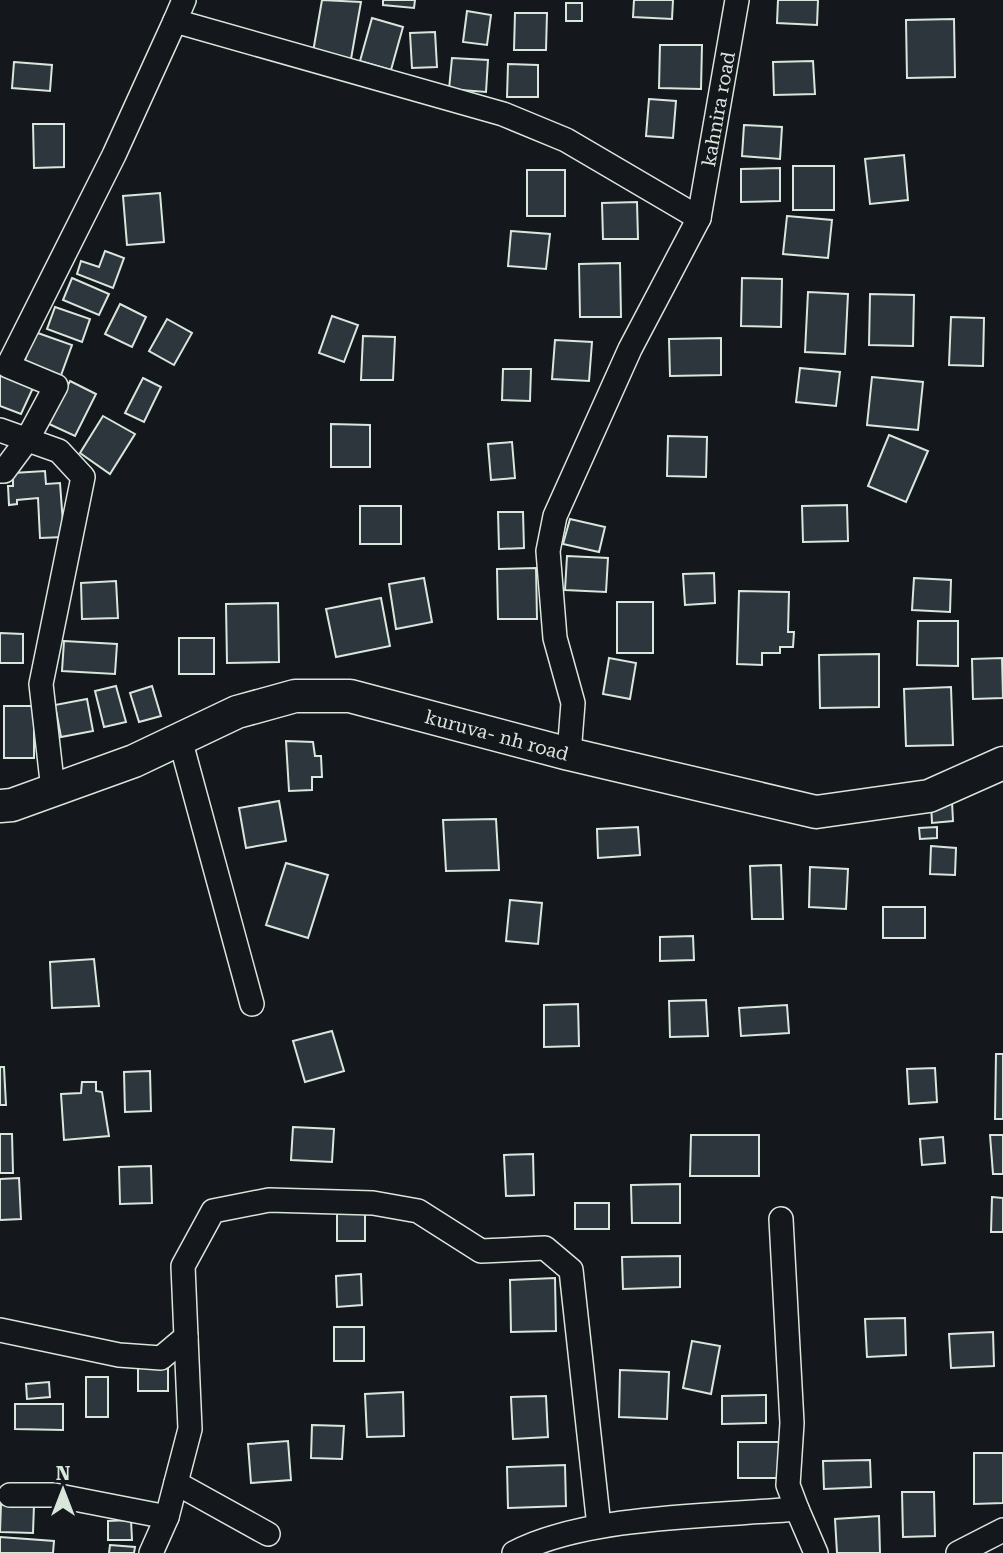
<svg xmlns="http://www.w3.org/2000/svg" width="1003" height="1553" viewBox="0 0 1003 1553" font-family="'Roboto Serif',serif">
  <rect width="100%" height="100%" fill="#14181c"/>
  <!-- building -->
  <g fill="#2c363c" stroke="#d8e6dc" stroke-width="2">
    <path d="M322,0L361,2L351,59L313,52Z"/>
    <path d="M383,0H415L414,8L383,5Z"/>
    <path d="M634,0H673L672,19L633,17Z"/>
    <path d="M778,0H818L817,25L777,23Z"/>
    <rect x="566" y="3" width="16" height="18"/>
    <path d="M467,11L491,15L487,45L463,42Z"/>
    <path d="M515,13H547L546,50H514Z"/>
    <path d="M372,18L403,27L391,70L360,61Z"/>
    <path d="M954,19L955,77L907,78L906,20Z"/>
    <path d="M435,32L437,67L412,68L410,33Z"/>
    <path d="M660,45H702L701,89L659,88Z"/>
    <path d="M452,58L488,60L486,92L449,89Z"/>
    <path d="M813,61L815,94L774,95L773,62Z"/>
    <path d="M14,62L52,65L50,91L12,88Z"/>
    <path d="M508,64L538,65V97H507Z"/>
    <path d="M649,99L676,101L673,138L646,136Z"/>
    <path d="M33,124H64V167L34,168Z"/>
    <path d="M744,125L782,127L780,159L742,156Z"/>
    <path d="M904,155L908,200L870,204L865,159Z"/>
    <rect x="793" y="166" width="41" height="44"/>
    <path d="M780,168V201L741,202V169Z"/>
    <rect x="527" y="170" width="38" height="46"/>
    <path d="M160,193L164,242L127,245L123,196Z"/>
    <path d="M637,202L638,239H603L602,203Z"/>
    <path d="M787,216L832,220L828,258L783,254Z"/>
    <path d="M511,231L550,234L546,269L508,266Z"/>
    <path d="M105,251L124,258L113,288L77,274L81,261L99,267Z"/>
    <path d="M620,263L621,317H580L579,264Z"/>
    <path d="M72,278L109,294L99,315L63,300Z"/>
    <path d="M742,278L782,279L781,327L741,326Z"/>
    <path d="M808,292L848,294L845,354L805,352Z"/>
    <path d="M870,294L914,295L913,346L869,345Z"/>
    <path d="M120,304L146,317L132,347L105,334Z"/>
    <path d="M55,307L90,319L82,342L47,329Z"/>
    <path d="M332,316L358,325L344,362L319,353Z"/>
    <path d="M951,317L984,318L983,366L949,365Z"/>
    <path d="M167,319L192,333L174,365L149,351Z"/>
    <path d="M35,332L72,345L60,378L23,366Z"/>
    <path d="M363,336L395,337L393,380H361Z"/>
    <path d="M721,338V375L670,376L669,339Z"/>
    <path d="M555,340L592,342L589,381L552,379Z"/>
    <path d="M800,368L840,372L836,406L796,402Z"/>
    <path d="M503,369H531L530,401L502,400Z"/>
    <path d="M0,371L33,388L21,414L0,406Z"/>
    <path d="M872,377L923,382L918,430L867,425Z"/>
    <path d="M143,378L161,387L144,422L125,413Z"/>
    <path d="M70,381L96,394L75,436L49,424Z"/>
    <path d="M103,416L135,434L110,474L80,453Z"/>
    <path d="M331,424L370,425V467H331Z"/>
    <path d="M889,435L928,451L906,502L868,486Z"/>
    <path d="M668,436L707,437L706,477L667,476Z"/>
    <path d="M512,442L515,478L491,480L488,444Z"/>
    <path d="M45,471L46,484L60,483L64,537L40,538L38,498L17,500V504L9,505L8,486H13V473Z"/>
    <path d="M847,505L848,541L803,542L802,506Z"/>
    <rect x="360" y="506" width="41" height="38"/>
    <path d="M498,512H523L524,548L499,549Z"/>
    <path d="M570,519L605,527L599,552L563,544Z"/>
    <path d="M567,556L608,558L606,592L565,590Z"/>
    <path d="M536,568L537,619H498L497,569Z"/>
    <path d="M714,573L715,603L685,605L683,574Z"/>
    <path d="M424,578L432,622L396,629L389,584Z"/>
    <path d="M914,578L951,580L950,612L912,610Z"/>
    <path d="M116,581L118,618L82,619L81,583Z"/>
    <path d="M739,591L789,592L788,632H794L793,647H780V653H762V665L737,664Z"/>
    <path d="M381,598L390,646L336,657L326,609Z"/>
    <rect x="617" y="602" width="36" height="51"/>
    <path d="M278,603L279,662L227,663L226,604Z"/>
    <path d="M918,621H958V666L917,665Z"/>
    <path d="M0,633L23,634V663H0Z"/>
    <rect x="179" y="638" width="35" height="36"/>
    <path d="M64,641L117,644L115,674L62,671Z"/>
    <path d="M879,654V707L820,708L819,655Z"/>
    <path d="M609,658L636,663L630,699L603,694Z"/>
    <path d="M1002,658L1003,698L973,699L972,659Z"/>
    <path d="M116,686L126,722L104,727L95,691Z"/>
    <path d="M152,686L161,716L139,722L130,693Z"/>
    <path d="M951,687L953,745L906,746L904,689Z"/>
    <path d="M87,699L93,731L61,737L55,705Z"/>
    <rect x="4" y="706" width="30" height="52"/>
    <path d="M286,741L313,742L315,756H321L322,777H312V790L289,791Z"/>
    <path d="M279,801L286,841L246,848L239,808Z"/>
    <path d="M952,802L953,821L932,823L931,803Z"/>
    <path d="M496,819L499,870L446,871L443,820Z"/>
    <path d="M638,827L640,855L598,858L597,829Z"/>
    <path d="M937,827V838L920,839L919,828Z"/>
    <path d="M931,846L956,848L955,875L930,874Z"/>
    <path d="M286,863L328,875L308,938L266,925Z"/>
    <path d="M781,865L783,919H752L750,866Z"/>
    <path d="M810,867L848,869L846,909L809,907Z"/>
    <path d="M510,900L542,903L538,944L506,941Z"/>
    <rect x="883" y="907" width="42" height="31"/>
    <path d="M693,936L694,960L660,961V937Z"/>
    <path d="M94,959L99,1006L52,1008L50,962Z"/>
    <path d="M706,1000L708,1036L670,1037L669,1001Z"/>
    <path d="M578,1004L579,1046L544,1047V1005Z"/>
    <path d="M787,1005L789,1033L741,1036L739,1008Z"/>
    <path d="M332,1031L344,1071L305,1082L293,1041Z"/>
    <path d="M996,1054H1003V1119H995Z"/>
    <path d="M0,1067H4L6,1105H0Z"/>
    <path d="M935,1068L937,1102L909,1104L907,1069Z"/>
    <path d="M150,1071L151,1111L125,1112L124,1072Z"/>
    <path d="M82,1082H96V1091L102,1092L109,1136L64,1140L61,1094L81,1093Z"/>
    <path d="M293,1127L334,1129L332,1162L291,1160Z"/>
    <path d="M0,1134H12L13,1173H0Z"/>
    <path d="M691,1135H759V1176H690Z"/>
    <path d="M990,1135H1003V1174H993Z"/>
    <path d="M943,1137L945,1163L922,1165L920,1139Z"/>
    <path d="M533,1154L534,1195L506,1196L504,1155Z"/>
    <path d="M151,1166L152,1203L120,1204L119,1167Z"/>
    <path d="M19,1178L21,1219L0,1220V1179Z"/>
    <path d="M680,1184V1223H632L631,1185Z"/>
    <path d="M992,1197L1003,1198V1232H991Z"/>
    <rect x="575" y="1203" width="34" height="26"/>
    <rect x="337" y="1214" width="28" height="27"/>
    <path d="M680,1256V1287L623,1289L622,1257Z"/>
    <path d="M361,1274L362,1305L337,1307L336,1276Z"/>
    <path d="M555,1278L556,1331L511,1332L510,1280Z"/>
    <path d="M905,1318L906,1355L867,1357L865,1319Z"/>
    <rect x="334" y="1327" width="30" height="34"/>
    <path d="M993,1332L994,1366L951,1368L949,1334Z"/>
    <path d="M692,1341L720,1346L711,1394L683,1388Z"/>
    <rect x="138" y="1368" width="30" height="23"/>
    <path d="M620,1370L669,1372L667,1419L619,1417Z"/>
    <rect x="86" y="1377" width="22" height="40"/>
    <path d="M49,1382L50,1397L27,1399L26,1384Z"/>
    <path d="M403,1392L404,1436L367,1437L365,1394Z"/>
    <path d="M766,1395V1423L722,1424V1396Z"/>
    <path d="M546,1396L548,1437L513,1439L511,1397Z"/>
    <path d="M15,1404H63V1430L15,1429Z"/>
    <path d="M312,1425L344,1426L342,1459L311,1458Z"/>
    <path d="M288,1441L291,1480L251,1483L248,1444Z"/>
    <rect x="738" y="1442" width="45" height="36"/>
    <path d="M974,1453H1003V1503L974,1504Z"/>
    <path d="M870,1460L871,1487L824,1489L823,1461Z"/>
    <path d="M565,1465L566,1506L508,1508L507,1467Z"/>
    <path d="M902,1492H934L935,1536L903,1537Z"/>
    <path d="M1,1504L34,1505L33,1533L0,1532Z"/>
    <path d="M879,1516L880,1553H837L835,1519Z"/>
    <path d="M131,1520L132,1540H108V1521Z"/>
    <path d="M0,1537L54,1541L53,1553H0Z"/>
    <path d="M110,1545L135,1547L134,1553H109Z"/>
  </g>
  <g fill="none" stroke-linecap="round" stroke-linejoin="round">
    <defs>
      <g id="minor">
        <path d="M184,0L175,21L503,114L566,140L699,218L630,349L555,516L548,551L555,638L573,703L569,754"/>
        <path d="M699,218L737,0"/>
        <path d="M0,430L59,451L83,477L41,684L53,790"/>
        <path d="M0,471H4L27,440L56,386L8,366L114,155L175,21"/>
        <path d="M180,739L252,1004"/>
        <path d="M781,1219L792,1423L788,1485L797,1509"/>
        <path d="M0,1330L119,1355L161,1358L186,1337L183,1266L213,1211L269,1200L373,1203L418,1211L481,1251L545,1248L571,1270L599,1526"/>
        <path d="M176,1483L268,1534"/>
        <path d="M10,1495H54L167,1517L190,1429L186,1337"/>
        <path d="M151,1553L167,1517"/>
        <path d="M514,1553C586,1515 715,1516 797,1509L816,1553"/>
        <path d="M958,1553L1003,1530"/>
      </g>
      <path id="secondary" d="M0,806L12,805L134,761L237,712L295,696H350L569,754L816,812L929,796L1003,763"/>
    </defs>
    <!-- minor casing -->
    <use href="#minor" stroke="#d8e6dc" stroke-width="26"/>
    <!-- secondary casing -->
    <use href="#secondary" stroke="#d8e6dc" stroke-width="35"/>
    <!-- minor -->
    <use href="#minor" stroke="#14181c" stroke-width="23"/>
    <!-- secondary -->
    <use href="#secondary" stroke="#14181c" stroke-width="32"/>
  </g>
  <g text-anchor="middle" stroke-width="5" stroke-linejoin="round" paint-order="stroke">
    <!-- street labels -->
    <g font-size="19" fill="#d8e6dc" stroke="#14181c">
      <text transform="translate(718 109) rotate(-80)" y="7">kahnira road</text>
      <text transform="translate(497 735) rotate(15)" y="7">kuruva- nh road</text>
    </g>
  </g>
  <!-- north arrow -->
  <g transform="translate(63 1490)" stroke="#14181c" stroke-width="5" paint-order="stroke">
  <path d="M0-5L12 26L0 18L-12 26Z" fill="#d8e6dc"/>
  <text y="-10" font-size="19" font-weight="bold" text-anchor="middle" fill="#d8e6dc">N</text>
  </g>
</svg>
